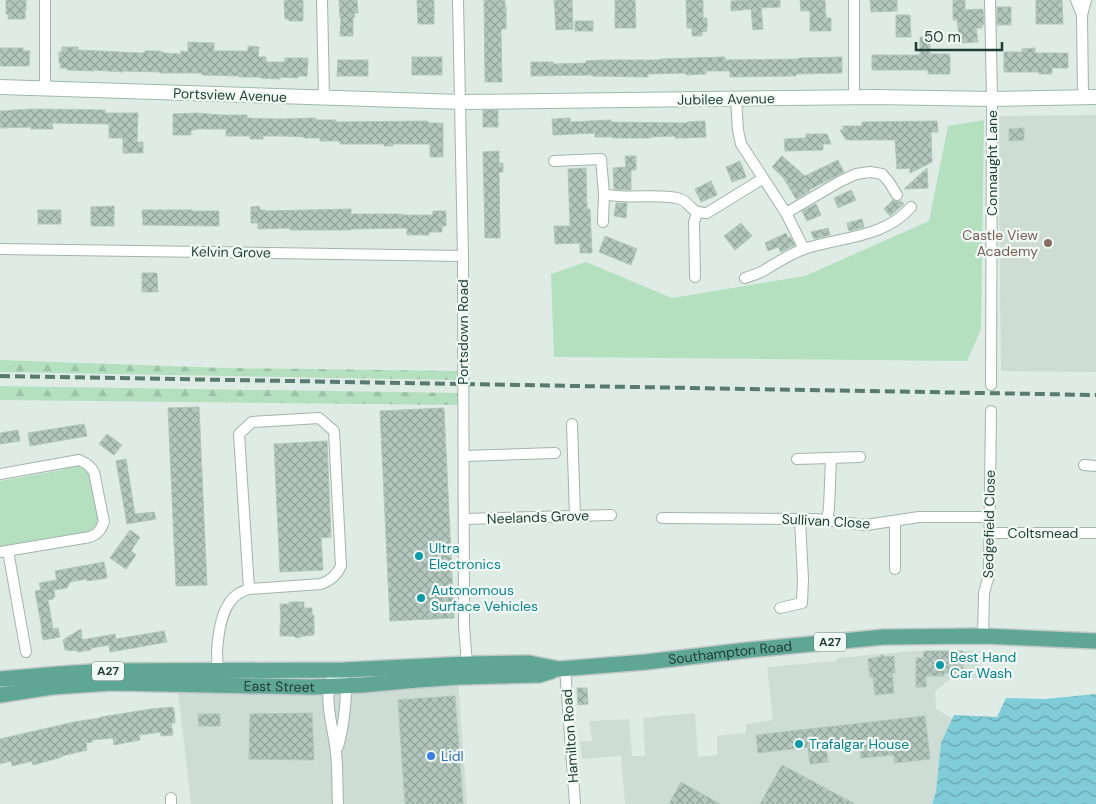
<svg xmlns="http://www.w3.org/2000/svg" width="1096" height="804" viewBox="0 0 1096 804" font-family="'DM Sans',sans-serif">
  <defs>
    <pattern id="forest-firs" width="22" height="20" patternUnits="userSpaceOnUse" patternTransform="scale(1.25)"><rect width="22" height="20" fill="#b5e0c0"/><path d="M5 1l3.5 6h-7zM16 11l3.5 6h-7z" fill="#9bc1a6"/></pattern>
    <pattern id="water-waves" width="16" height="10" patternUnits="userSpaceOnUse" patternTransform="scale(1.25)"><rect width="16" height="10" fill="#80ccd8"/><path d="M0 5q4-4 8 0t8 0" fill="none" stroke="#68a7b0"/></pattern>
    <pattern id="building-cross-hatch" width="8" height="8" patternUnits="userSpaceOnUse" patternTransform="scale(1.25)"><rect width="8" height="8" fill="#b4c7bf"/><path d="M0 0l8 8M0 8l8-8" fill="none" stroke="#92a39c"/></pattern>
  </defs>
  <rect width="100%" height="100%" fill="#dfece6"/>
  <!-- built -->
  <g fill="#cddcd5">
    <path d="M1096,115V372L1001,371L998,116Z"/>
    <path d="M915,651H980L979,678L953,677L935,691L936,709L953,719L941,743L936,792L932,804H625L621,756L582,759L580,741H592L589,721L629,719L632,756H645L643,718L695,713L698,757L717,755V736L746,733V724L773,720L767,667L836,661L837,658Z"/>
    <path d="M458,679L467,804H191L178,692H223Z"/>
  </g>
  <!-- green -->
  <g fill="#b5e0c0">
    <path d="M984,120L981,329L967,361L554,357L551,274L586,262L672,298L805,276L929,221L948,126Z"/>
    <path d="M73,465C78,466 83,466 87,470C94,477 97,509 98,520C95,528 92,530 85,534L0,548V481L62,470L67,467Z"/>
  </g>
  <!-- forest -->
  <g fill="url(#forest-firs)">
    <path d="M0,360L226,368L460,371V380L0,372Z"/>
    <path d="M0,386L462,393L460,405L0,400Z"/>
  </g>
  <!-- water -->
  <path fill="url(#water-waves)" d="M1096,694V804H932L936,792L941,743L954,715L997,717L1006,698L1045,699Z"/>
  <!-- building -->
  <g fill="url(#building-cross-hatch)" stroke="#b1c7bd">
    <path d="M6,0H26V11H25V19H8V14H6Z"/>
    <path d="M287,0H303V21H289V19H285L284,1Z"/>
    <path d="M339,0H357L358,13H354L355,17H353V36H340L341,18H340Z"/>
    <path d="M417,0H434V24H418Z"/>
    <path d="M484,0H505V6H506V29H501L502,82H485Z"/>
    <path d="M554,0H572L573,29L556,30Z"/>
    <path d="M615,0H635L636,28H615Z"/>
    <path d="M686,0H703V18H707V31L702,32V36H692V28H687Z"/>
    <path d="M750,0H780V7L761,8L763,29L753,30L751,9L731,11V1Z"/>
    <path d="M800,0H825L826,18H831V31H810V11H801Z"/>
    <path d="M870,0H897V11L871,12Z"/>
    <path d="M953,0H965V10L983,9L984,25H982V28H976L978,42L960,43L957,20H953Z"/>
    <path d="M1036,0H1062L1063,24H1036Z"/>
    <rect x="997" y="7" width="14" height="18"/>
    <path d="M896,15H910L911,37H896Z"/>
    <rect x="575" y="21" width="18" height="10"/>
    <path d="M920,37H930V54H950V74H928V70H872V55H920Z"/>
    <path d="M188,42L214,43V51H248V46L259,47L258,57H266V62H285V58H308L307,76H298V78L280,77V79L260,78V77H239V76L202,75V73H160V72L123,71V72L94,70V71L67,70V68H60L61,63H59V52H62V47H78V50L140,53H144L145,51H160L164,53L181,54V51L188,52Z"/>
    <path d="M0,48H23V51H30L29,66H0Z"/>
    <path d="M1035,48V53H1068V68H1052V74H1039V72H1004V52H1022V49Z"/>
    <rect x="412" y="57" width="30" height="18"/>
    <path d="M725,57V60L799,59V58L842,57V73L796,74V76L730,77V71H706V74L686,75V73L648,74V77L592,76V75L531,76V62H553V64L586,63V61L603,60H660V59Z"/>
    <path d="M338,60H368V76H337Z"/>
    <path d="M32,109L105,110V113H138L137,142H143V153H123V138H109V124L52,123L53,129H31V127L0,128V111Z"/>
    <rect x="483" y="110" width="15" height="17"/>
    <path d="M196,113L221,115H247V118L280,119L316,118V120H336V122L428,121V123H443V157H430V144H393V146H384V144H340V141H320V138H304V137L284,136H263V139H250V136H226V129H196V130H191V135H173V114Z"/>
    <path d="M570,118V122L611,120V122L687,123V122L705,121L706,137L686,138H675V136L651,137V138H613V137H595V133L553,135L552,119Z"/>
    <path d="M937,121L938,132H931L932,162L910,173V168L897,169L895,140H846L840,130H843V126H862V122Z"/>
    <path d="M1024,128V140L1009,141V129Z"/>
    <path d="M806,134H827L831,144H823V150L785,151L784,139L806,138Z"/>
    <path d="M499,151V163H503V172H499L500,238H485L483,152Z"/>
    <path d="M625,156H636V170H631V190L614,189L613,168L626,167Z"/>
    <path d="M782,156L805,176L838,160L844,172L809,190L810,191L796,199L783,177L772,167Z"/>
    <path d="M740,161L746,177L732,182L726,167Z"/>
    <path d="M586,168L587,209H590L592,253H580V243L555,244L554,226H570L568,169Z"/>
    <path d="M927,168L928,188L904,189Z"/>
    <path d="M711,181L717,195L701,202L695,189Z"/>
    <path d="M851,190L856,200L838,208L834,198Z"/>
    <path d="M893,200L897,202L901,201L904,204L890,216L884,209Z"/>
    <path d="M616,203H627L626,218L614,216Z"/>
    <path d="M816,204L821,215L807,221L802,211Z"/>
    <path d="M114,206V226H91V207Z"/>
    <path d="M259,206L260,210H265V211L351,209V214H403V215H433V211H446V226H442V232H429V235H407V228L351,229V230H290V228L258,229V223H251V207Z"/>
    <rect x="38" y="210" width="23" height="14"/>
    <path d="M142,210H192V211H219V226L143,225Z"/>
    <path d="M862,219L864,227L849,231L847,223Z"/>
    <path d="M741,223L752,236L735,250L724,236Z"/>
    <path d="M828,228L830,235L814,239L811,232Z"/>
    <path d="M786,233L788,238L790,237L795,245L781,252L778,247L768,251L765,243Z"/>
    <path d="M605,236L637,249L631,265L599,252Z"/>
    <path d="M142,273H157L158,292H142Z"/>
    <path d="M199,407L207,585L176,586L168,408Z"/>
    <path d="M444,408L454,618L390,621L380,411Z"/>
    <path d="M84,424L87,436L30,446L28,433Z"/>
    <path d="M18,430L20,441L0,444V433Z"/>
    <path d="M107,434L122,445L114,455L99,444Z"/>
    <path d="M327,441L331,537L321,538L323,570L280,572L274,444Z"/>
    <path d="M126,459L135,514L154,512L156,519L127,524L116,461Z"/>
    <path d="M130,530L140,537L131,551L136,555L126,569L110,558Z"/>
    <path d="M104,562L107,578L87,581L86,579L70,582L67,588L54,590L55,597H53V599L48,600L53,629L58,628L60,637L43,640L41,629H42L35,591L41,590L39,583L57,580L55,571Z"/>
    <path d="M289,602H304V608H312V615H314V635L303,636L298,638L293,636H280V625H281L280,604H289Z"/>
    <path d="M81,629L82,640L115,634L116,639L164,631L167,642L110,652L109,645L91,648V650L77,652L76,650L69,651V650H65L63,640Z"/>
    <path d="M924,651H963V673H944V676H926V687H916V658H923Z"/>
    <path d="M882,654L885,657L894,656L895,673H892L894,693L875,695L873,677H870L868,659L879,657Z"/>
    <path d="M577,688H587L588,704L578,705Z"/>
    <path d="M455,696L463,804H405L398,700Z"/>
    <path d="M172,707L174,708L175,723H171L173,735L161,736V732L139,735L140,740L114,745L113,738L92,740V742L86,743L87,750L62,756V757L33,765L32,761L12,766L11,761L0,764V739L74,722L100,718L101,717L151,709Z"/>
    <path d="M312,713L314,760L249,759L250,714Z"/>
    <path d="M198,714H220V726H199Z"/>
    <path d="M925,716L930,759L894,763V755L861,758L859,742L826,745L828,762L810,764L808,747L758,753L756,735Z"/>
    <path d="M782,765L855,804H760Z"/>
    <path d="M681,782L720,804H669Z"/>
  </g>
  <g fill="none" stroke-linecap="round" stroke-linejoin="round">
    <defs>
      <g id="street">
        <path d="M45,0V88"/>
        <path d="M322,0L324,98"/>
        <path d="M458,0L463,256L464,626L467,664"/>
        <path d="M990,0L992,99L991,385"/>
        <path d="M1076,0L1082,15"/>
        <path d="M854,97V0"/>
        <path d="M1083,97L1082,15L1086,0"/>
        <path d="M736,99L738,130L741,144L786,213L804,249"/>
        <path d="M554,161L601,159L604,194L603,222"/>
        <path d="M604,194C628,200 653,193 677,198C692,201 687,213 707,213L762,179"/>
        <path d="M786,213L839,182L856,174L870,172L882,174L889,182L897,195"/>
        <path d="M0,249L463,256"/>
        <path d="M695,277L694,222L697,213"/>
        <path d="M745,278C751,276 757,274 763,271C776,263 790,254 804,249C840,237 885,238 911,207"/>
        <path d="M572,424L575,516"/>
        <path d="M464,456L555,453"/>
        <path d="M797,459L860,457"/>
        <path d="M1084,465L1096,466"/>
        <path d="M0,474L79,460C86,463 91,466 94,472L104,522L100,530L96,534L90,537L0,552"/>
        <path d="M662,518L816,519L866,525L919,517H990"/>
        <path d="M464,519L611,515"/>
        <path d="M827,520L829,508L831,458"/>
        <path d="M895,521V569"/>
        <path d="M990,533H1096"/>
        <path d="M8,551L26,652"/>
        <path d="M780,608L802,603L803,579L800,520"/>
        <path d="M983,636L984,593L989,575L991,411"/>
        <path d="M565,668L575,804"/>
        <path d="M214,674C219,668 217,659 217,652C218,634 222,604 238,594C241,592 245,590 249,589L239,434L252,422L319,418L334,431L341,566C337,575 330,581 321,584L249,589"/>
        <path d="M338,747C342,732 349,694 344,680"/>
        <path d="M171,798V804"/>
        <path d="M338,804C337,787 338,770 336,753C334,732 326,708 329,687C330,678 336,673 344,670"/>
      </g>
      <path id="secondary" d="M0,87L461,102L876,97L992,99L1096,97"/>
      <g id="primary">
        <path id="s1" d="M0,679L59,674L106,671L344,670L467,664L529,663L559,669L646,662L748,650L884,637L983,636L1096,641"/>
        <path id="s2" d="M0,695L52,687L112,683L311,687L363,685L417,680L460,677L539,675L552,671"/>
      </g>
    </defs>
    <!-- street casing -->
    <use href="#street" stroke="#a1b4ad" stroke-width="12"/>
    <!-- secondary casing -->
    <use href="#secondary" stroke="#9cb9af" stroke-width="16"/>
    <!-- primary casing -->
    <use href="#primary" stroke="#c0c9c6" stroke-width="18"/>
    <!-- street -->
    <use href="#street" stroke="#fff" stroke-width="10"/>
    <!-- secondary -->
    <use href="#secondary" stroke="#fff" stroke-width="14"/>
    <!-- primary -->
    <use href="#primary" stroke="#5fa794" stroke-width="15"/>
    <!-- rail -->
    <path stroke="#587a71" stroke-width="4" stroke-dasharray="10 5" stroke-linecap="butt" d="M0,376L1096,395"/>
  </g>
  <!-- markers -->
  <circle fill="#8d6e63" stroke="#f0f9f4" stroke-width="2" cx="1048" cy="243" r="5"/>
  <g fill="#0f9aa8" stroke="#f0f9f4" stroke-width="2">
    <circle cx="419" cy="556" r="5"/>
    <circle cx="421" cy="598" r="5"/>
    <circle cx="940" cy="665" r="5"/>
    <circle cx="799" cy="744" r="5"/>
  </g>
  <circle fill="#3f7fe0" stroke="#f0f9f4" stroke-width="2" cx="431" cy="756" r="5"/>
  <g text-anchor="middle" stroke-width="4.5" stroke-linejoin="round" paint-order="stroke">
    <!-- shield labels -->
    <g fill="#f0f9f4" stroke="#5d766e" stroke-width="1">
      <rect x="814" y="632.5" width="32" height="19" rx="4"/>
      <rect x="92" y="661.5" width="32" height="19" rx="4"/>
    </g>
    <g font-size="12" font-weight="bold" fill="#1e3e35">
      <text x="830" y="646">A27</text>
      <text x="108" y="675">A27</text>
    </g>
    <!-- street labels -->
    <g font-size="14" fill="#1e3e35" stroke="#f0f9f4">
      <text transform="translate(230 95) rotate(2)" y="5">Portsview Avenue</text>
      <text transform="translate(726 99) rotate(-1)" y="5">Jubilee Avenue</text>
      <text transform="translate(992 163) rotate(-90)" y="5">Connaught Lane</text>
      <text transform="translate(231 252) rotate(1)" y="5">Kelvin Grove</text>
      <text transform="translate(463 332) rotate(-90)" y="5">Portsdown Road</text>
      <text transform="translate(538 517) rotate(-2)" y="5">Neelands Grove</text>
      <text transform="translate(826 521) rotate(3)" y="5">Sullivan Close</text>
      <text transform="translate(989 524) rotate(-89)" y="5">Sedgefield Close</text>
      <text x="1043" y="538">Coltsmead</text>
      <text dy="5" stroke="none"><textPath href="#s1" startOffset="732">Southampton Road</textPath></text>
      <text dy="5" stroke="none"><textPath href="#s2" startOffset="280">East Street</textPath></text>
      <text transform="translate(570 736) rotate(-94)" y="5">Hamilton Road</text>
    </g>
    <!-- education labels -->
    <g font-size="14" fill="#785e54" stroke="#f0f9f4" text-anchor="end">
      <text x="1038" y="240">Castle View<tspan x="1038" dy="16">Academy</tspan></text>
    </g>
    <!-- culture labels -->
    <g font-size="14" fill="#0d838f" stroke="#f0f9f4" text-anchor="start">
      <text x="429" y="553">Ultra<tspan x="429" dy="16">Electronics</tspan></text>
      <text x="431" y="595">Autonomous<tspan x="431" dy="16">Surface Vehicles</tspan></text>
      <text x="950" y="662">Best Hand<tspan x="950" dy="16">Car Wash</tspan></text>
      <text x="809" y="749">Trafalgar House</text>
    </g>
    <!-- shop labels -->
    <g font-size="14" fill="#366cbe" stroke="#f0f9f4" text-anchor="start">
      <text x="441" y="761">Lidl</text>
    </g>
  </g>
  <!-- scale -->
  <path d="M916 42v8h86v-8" fill="none" stroke="#1e3e35" stroke-width="2.5"/>
  <text x="924" y="42" font-size="15" fill="#1e3e35" stroke="#f0f9f4" stroke-width="4" paint-order="stroke">50 m</text>
</svg>
